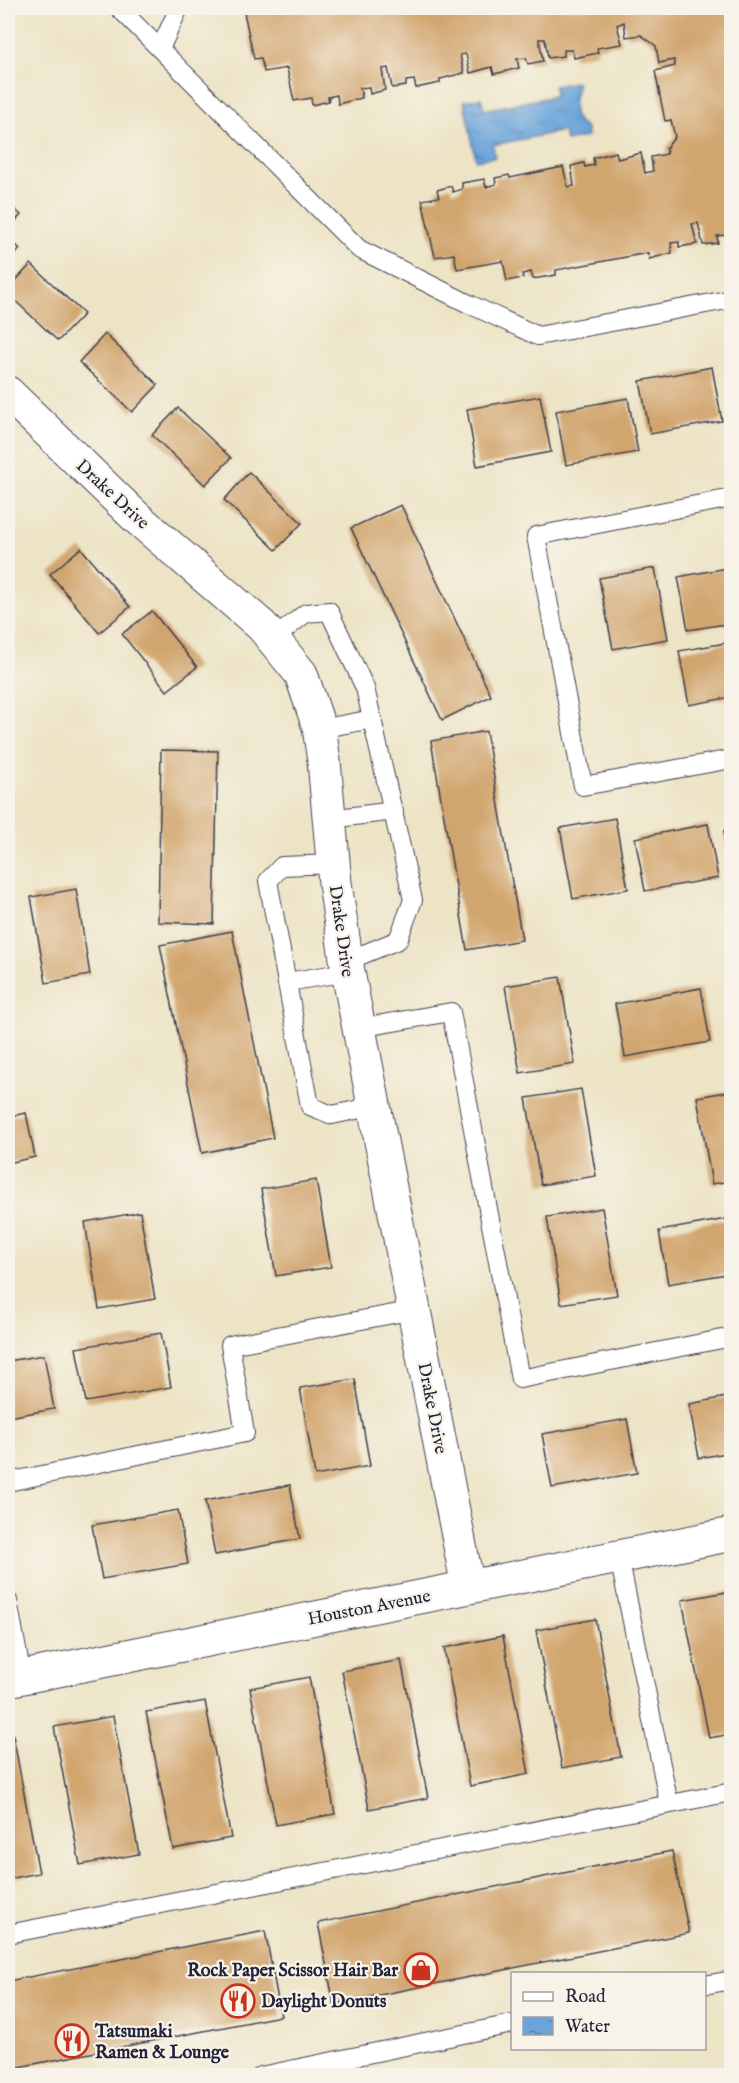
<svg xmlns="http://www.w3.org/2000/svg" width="739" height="2083" viewBox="0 0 739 2083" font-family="'IM FELL English',serif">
  <defs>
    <pattern id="water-ripples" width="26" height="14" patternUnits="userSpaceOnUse" patternTransform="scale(1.5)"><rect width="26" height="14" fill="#6aa4da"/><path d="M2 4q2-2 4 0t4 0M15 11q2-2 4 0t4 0" fill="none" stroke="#5785b2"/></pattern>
  </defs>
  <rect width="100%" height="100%" fill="#f7f3e8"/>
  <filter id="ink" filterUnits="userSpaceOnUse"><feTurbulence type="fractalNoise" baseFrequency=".0167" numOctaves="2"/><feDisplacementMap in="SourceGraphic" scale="12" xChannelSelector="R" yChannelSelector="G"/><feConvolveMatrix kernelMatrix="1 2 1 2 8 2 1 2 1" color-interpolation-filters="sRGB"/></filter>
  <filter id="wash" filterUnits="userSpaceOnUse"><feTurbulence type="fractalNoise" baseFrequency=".008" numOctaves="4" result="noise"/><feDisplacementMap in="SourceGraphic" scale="24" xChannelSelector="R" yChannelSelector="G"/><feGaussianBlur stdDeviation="1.35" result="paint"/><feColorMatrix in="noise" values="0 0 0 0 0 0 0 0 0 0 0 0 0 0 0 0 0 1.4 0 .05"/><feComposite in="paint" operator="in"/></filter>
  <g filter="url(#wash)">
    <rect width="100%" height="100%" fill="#ede4c6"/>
    <!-- water -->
    <path fill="url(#water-ripples)" stroke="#46638a" stroke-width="1.5" d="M575,82L578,83C573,98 568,119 586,128L587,137L566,141L563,131L493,145L495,157L476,160L464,101L481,98L484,110L555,96L554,86Z"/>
    <g id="blocks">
      <!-- building -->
      <g fill="#d1a56e">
        <path d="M243,8H732V36L730,37L732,42V242L727,243L725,235L717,236L718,243L703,245L698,223L692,224L697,244L679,247V242L671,243L672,253L649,259L648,253L556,270V275L533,279L531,272L522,274L523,278L507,281L503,261L457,269L454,254L435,257L422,200L439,197L437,190L451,186L453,192L462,189V183L484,179L486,187L496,184L495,178L509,175L510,178L563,167L568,187L574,186L571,166L584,163L585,167L594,165L593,158L616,152L618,159L641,153L645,173L653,171L651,157L667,154L666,148L675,137L671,120L665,121L655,71L675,66L674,60L659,63L656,46L641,35L626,37L624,22L617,25L622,44L597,48L598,53L574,58L572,50H564V56L548,58L545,39H539L543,61L528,64L526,58L517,59L519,68L494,74L492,67L470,73L466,54L460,55L464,73L440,79V83L416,88L414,80L406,81V86L392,88L388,68L382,69L385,90L370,94L369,87L360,88L362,98L338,104L337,95L328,97L329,101L312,105L311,98L294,101L287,68L264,72L261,58L254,59Z"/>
        <path d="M8,203L21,215L8,229Z"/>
        <path d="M8,237L20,249L8,262Z"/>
        <path d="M31,264L84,314L58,341L8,294V289Z"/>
        <path d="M105,334L158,385L132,412L79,362Z"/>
        <path d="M712,367L722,421L650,434L640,381Z"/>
        <path d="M732,379V397H730L727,380Z"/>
        <path d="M540,396L551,452L477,466L467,409Z"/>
        <path d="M628,398L638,452L566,465L556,411Z"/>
        <path d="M178,408L231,458L205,485L152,435Z"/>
        <path d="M249,472L302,523L276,550L224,500Z"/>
        <path d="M401,505L491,696L442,720L351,528Z"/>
        <path d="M81,548L130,607L99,633L50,574Z"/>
        <path d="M732,567V623L688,630L678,577Z"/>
        <path d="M655,568L668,639L613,649L599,578Z"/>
        <path d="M152,611L197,667L167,691L122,634Z"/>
        <path d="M732,642V697L689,705L679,651Z"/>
        <path d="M486,731L522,940L467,950L431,741Z"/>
        <path d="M161,750L218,751L214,924L158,922Z"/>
        <path d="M615,818L628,889L573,899L560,828Z"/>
        <path d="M708,824L718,878L645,891L635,838Z"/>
        <path d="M732,830V867H730L724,831Z"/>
        <path d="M76,889L90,975L46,983L31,897Z"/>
        <path d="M232,931L273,1138L202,1153L160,945Z"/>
        <path d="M560,977L575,1064L520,1073L505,986Z"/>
        <path d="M701,988L710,1042L625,1057L615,1004Z"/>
        <path d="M581,1089L596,1176L541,1185L526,1098Z"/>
        <path d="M732,1091V1181L712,1184L697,1097Z"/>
        <path d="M26,1113L35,1157L8,1163V1117Z"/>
        <path d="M316,1180L331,1267L276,1276L261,1189Z"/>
        <path d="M602,1208L617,1295L561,1304L547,1217Z"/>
        <path d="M140,1212L155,1299L99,1309L85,1222Z"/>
        <path d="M732,1218V1273L668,1284L659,1231Z"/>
        <path d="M161,1333L171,1387L86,1402L76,1348Z"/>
        <path d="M44,1355L54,1409L8,1417V1361Z"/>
        <path d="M355,1379L370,1466L315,1476L300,1388Z"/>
        <path d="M732,1396V1452L699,1458L689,1404Z"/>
        <path d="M627,1419L637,1473L552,1488L542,1434Z"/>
        <path d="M290,1485L300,1539L215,1555L205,1501Z"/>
        <path d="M178,1510L188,1564L102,1579L92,1525Z"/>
        <path d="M732,1591V1734L709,1738L682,1600Z"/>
        <path d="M595,1619L621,1757L562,1768L536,1630Z"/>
        <path d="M503,1636L529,1774L470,1786L444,1648Z"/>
        <path d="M401,1660L428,1798L369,1809L342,1671Z"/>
        <path d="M309,1677L335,1814L276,1825L250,1688Z"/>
        <path d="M205,1701L231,1838L173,1849L146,1712Z"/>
        <path d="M113,1716L139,1854L80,1865L54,1727Z"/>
        <path d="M13,1735L39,1873L8,1879V1736Z"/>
        <path d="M672,1851L689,1933L334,2004L318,1923Z"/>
        <path d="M265,1931L281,2016L8,2069V1981Z"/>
      </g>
    </g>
  </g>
  <g filter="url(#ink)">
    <use href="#blocks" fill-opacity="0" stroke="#403f50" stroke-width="1.5"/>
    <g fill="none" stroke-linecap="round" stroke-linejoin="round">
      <defs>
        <g id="service">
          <path d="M119,8L359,249L469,304L538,336L732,299"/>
          <path d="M160,49L179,8"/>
          <path d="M732,498L536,536L583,786L732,759"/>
          <path d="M273,639L306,613L329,611L365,688L413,900L398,940L347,961"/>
          <path d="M319,729L373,719"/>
          <path d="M330,819L394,811"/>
          <path d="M334,864L282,866L268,881L310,1106L332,1115L375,1106"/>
          <path d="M287,982L348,972"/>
          <path d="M359,1028L451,1012L520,1379L732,1337"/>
          <path d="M8,1482L245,1433L230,1345L414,1310"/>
          <path d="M619,1557L669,1804"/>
          <path d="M8,1601L22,1677"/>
          <path d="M8,1934L732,1792"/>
          <path d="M704,1985L732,1980"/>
          <path d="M261,2076L512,2024"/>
        </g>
        <g id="minor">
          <path d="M8,393L136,517L262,626L301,674L319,727L324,761L335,883L348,972L468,1587"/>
          <path d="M8,1680L732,1534"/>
        </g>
      </defs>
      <!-- service casing -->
      <use href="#service" stroke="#403f50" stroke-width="20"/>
      <!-- minor casing -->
      <use href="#minor" stroke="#403f50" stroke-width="35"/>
      <!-- service -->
      <use href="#service" stroke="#fff" stroke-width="18"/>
      <!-- minor -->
      <use href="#minor" stroke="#fff" stroke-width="33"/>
    </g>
  </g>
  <!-- icons -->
  <defs>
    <symbol id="shop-ring" viewBox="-11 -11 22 22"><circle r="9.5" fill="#f7f3e8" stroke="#c8321e" stroke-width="1.5"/><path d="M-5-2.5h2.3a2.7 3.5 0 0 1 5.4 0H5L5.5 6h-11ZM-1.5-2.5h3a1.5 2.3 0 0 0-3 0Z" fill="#c8321e"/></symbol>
    <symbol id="restaurant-ring" viewBox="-11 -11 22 22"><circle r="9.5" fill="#f7f3e8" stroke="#c8321e" stroke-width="1.5"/><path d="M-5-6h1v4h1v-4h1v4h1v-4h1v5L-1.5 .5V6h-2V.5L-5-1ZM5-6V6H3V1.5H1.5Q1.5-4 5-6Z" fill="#c8321e"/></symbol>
  </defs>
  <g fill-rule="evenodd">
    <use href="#shop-ring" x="402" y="1951" width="38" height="38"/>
    <use href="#restaurant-ring" x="219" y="1982" width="38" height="38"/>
    <use href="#restaurant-ring" x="53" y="2022" width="38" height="38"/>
  </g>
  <g text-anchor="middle" stroke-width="4.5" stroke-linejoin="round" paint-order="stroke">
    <!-- street labels -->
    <g font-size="18" fill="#22223b" stroke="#f7f3e8">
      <text transform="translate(113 494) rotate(43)" y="6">Drake Drive</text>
      <text transform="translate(342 931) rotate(82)" y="6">Drake Drive</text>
      <text transform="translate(433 1408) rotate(79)" y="6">Drake Drive</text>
      <text transform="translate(369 1607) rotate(-11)" y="6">Houston Avenue</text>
    </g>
    <!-- poi labels -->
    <g font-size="18" font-weight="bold" fill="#22223b" stroke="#f7f3e8" text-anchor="start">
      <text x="398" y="1976" text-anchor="end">Rock Paper Scissor Hair Bar</text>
      <text x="261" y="2007">Daylight Donuts</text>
      <text x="95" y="2037">Tatsumaki<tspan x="95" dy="21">Ramen &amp; Lounge</tspan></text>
    </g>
  </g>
  <!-- margin -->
  <rect width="739" height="2083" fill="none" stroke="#f7f3e8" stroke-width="30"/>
  <!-- legend -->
  <rect x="511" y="1972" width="195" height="78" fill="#f7f3e8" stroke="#a29fa3" stroke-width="1.5"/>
  <rect x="523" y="1992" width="30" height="9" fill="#ffffff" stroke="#a29fa3" stroke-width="1.5"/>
  <text x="565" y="2002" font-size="18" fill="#22223b">Road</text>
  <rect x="523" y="2017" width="30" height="18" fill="url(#water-ripples)" stroke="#a29fa3" stroke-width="1.5"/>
  <text x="565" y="2032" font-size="18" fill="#22223b">Water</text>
</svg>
